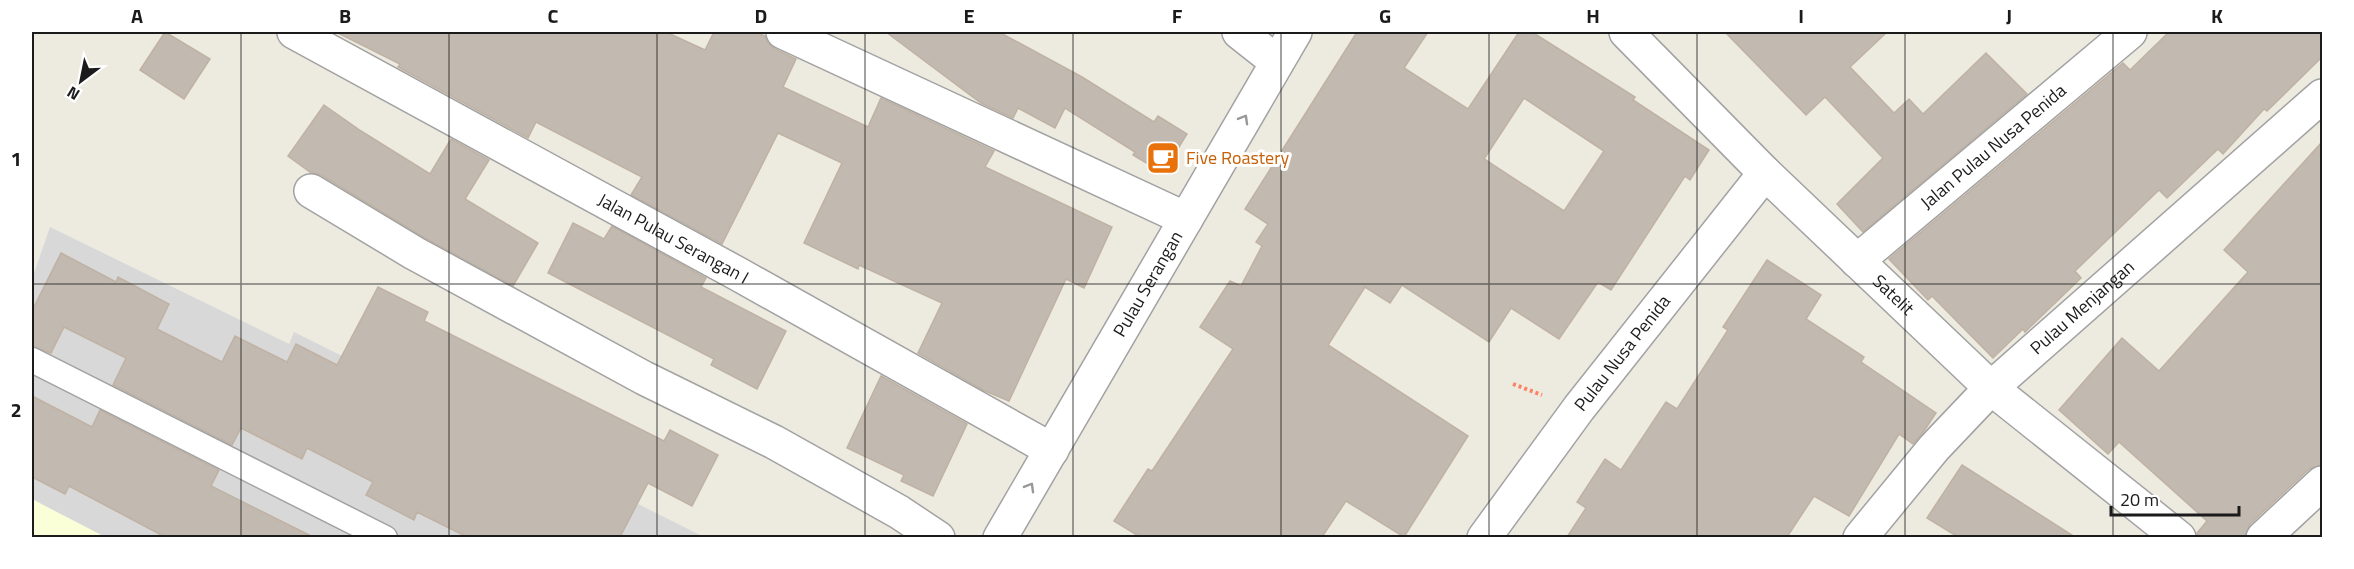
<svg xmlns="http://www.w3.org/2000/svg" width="2354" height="569" viewBox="0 0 2354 569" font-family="'Titillium Web',sans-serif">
  <rect width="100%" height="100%" fill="#edeae0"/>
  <!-- residential -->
  <path fill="#d9d8d8" d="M50,227L289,344L294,332L700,535L699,538L105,537L32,499V279Z"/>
  <!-- education -->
  <path fill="#fbffd8" d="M32,499L43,505L105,537H32Z"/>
  <!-- building -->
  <g fill="#c2b9b0" stroke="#bfb2a3" stroke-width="1.5" fill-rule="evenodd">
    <path d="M165,32L210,59L184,99L140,70Z"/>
    <path d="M336,32H666L705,50L714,32H755L765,36L768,43L775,49L796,59L783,87L868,127L881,98L994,151L985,167L1112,227L1084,288L1066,279L1009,401L983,390L918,353L942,303L859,265L858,269L804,243L842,163L778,133L722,244L631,195L642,177L536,122L528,138L398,67L400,64Z"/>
    <path d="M886,32H999L1082,77L1154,122L1158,116L1187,134L1163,173L1133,155L1135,152L1065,108L1055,128L1018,108L1013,118L981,103Z"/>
    <path d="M1357,32H1428L1404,68L1468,109L1519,32H1532L1635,97L1633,100L1709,150L1690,180L1685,176L1611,290L1598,282L1559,339L1511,308L1489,342L1402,285L1390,303L1365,287L1328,345L1468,436L1404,537L1346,501L1322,537H1140L1114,521L1148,469L1152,471L1233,349L1200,327L1230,281L1241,286L1262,246L1256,242L1268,224L1245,209ZM1524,98L1604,151L1564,211L1484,159Z"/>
    <path d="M1725,32H1887L1850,67L1894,113L1909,99L1923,114L1986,53L2027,94L1863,232L1837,204L1883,158L1825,97L1806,115Z"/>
    <path d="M2169,32H2322V57L2267,111L2264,109L2223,154L2218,149L2167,198L2159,190L2075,271L2081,278L2025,332L2023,329L1993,358L1932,296L1928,300L1889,259L2123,63L2130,70Z"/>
    <path d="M324,105L361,131L430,174L451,139L489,160L465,199L538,243L513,286L423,237L321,175L310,172L288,156Z"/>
    <path d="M2322,142V465L2309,469L2250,524L2245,537H2197V533L2207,521L2119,442L2108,454L2059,410L2122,338L2159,371L2248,272L2224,250Z"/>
    <path d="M573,223L604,239L612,226L706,278L701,287L786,331L757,389L711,365L714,359L548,273Z"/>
    <path d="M61,253L116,282L118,277L169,304L157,329L222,362L235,336L287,362L296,344L337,365L378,287L428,312L424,321L664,441L670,430L718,455L692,506L648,483L620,537H467L417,512L414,520L366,495L373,482L307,448L302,459L241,428L232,445L113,385L126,358L64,327L51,353L32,346V311Z"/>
    <path d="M1767,260L1821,295L1806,319L1864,357L1861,362L1936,413L1924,431L1913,444L1899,434L1849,516L1814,496L1787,537H1567L1586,508L1577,502L1605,459L1621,470L1666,402L1677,409L1728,330L1723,327Z"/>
    <path d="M881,376L967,424L933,496L901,481L904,475L847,448Z"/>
    <path d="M32,396L92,427L100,410L219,470L211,486L313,537H165L69,486L65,494L32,477Z"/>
    <path d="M1962,465L2075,537H1958L1927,518Z"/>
  </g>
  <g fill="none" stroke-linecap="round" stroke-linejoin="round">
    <defs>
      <path id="lane" d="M32,360L385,538"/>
      <g id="street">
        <path id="s1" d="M294,32L738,274L1052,450"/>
        <path d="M783,32L1186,219"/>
        <path d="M1239,32L1277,62"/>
        <path id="s2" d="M1626,32L1765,173L1991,388L2179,538"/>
        <path d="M311,191L414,253L644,378L774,442L899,512L938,538"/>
        <path id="s3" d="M1857,261L2130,32"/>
        <path id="s4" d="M1000,538L1295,32"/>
        <path id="s5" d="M1484,538L1579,408L1765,173"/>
        <path id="s6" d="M1860,538L1934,448L1991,388L2322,96"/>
        <path d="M2263,538L2322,483"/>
      </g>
    </defs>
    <!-- lane casing -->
    <use href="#lane" stroke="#a2a2a2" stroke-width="27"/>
    <!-- street casing -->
    <use href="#street" stroke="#a2a2a2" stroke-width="36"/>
    <!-- path -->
    <path stroke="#fb8364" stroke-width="4" stroke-dasharray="3 3" stroke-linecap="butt" d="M1513,384L1542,395"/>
    <!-- lane -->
    <use href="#lane" stroke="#fff" stroke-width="24"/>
    <!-- street -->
    <use href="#street" stroke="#fff" stroke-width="33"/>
  </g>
  <!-- one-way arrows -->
  <defs><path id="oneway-chevron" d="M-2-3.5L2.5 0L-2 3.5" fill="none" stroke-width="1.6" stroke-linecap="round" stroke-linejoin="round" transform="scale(1.5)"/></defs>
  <g stroke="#989898">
    <use href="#oneway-chevron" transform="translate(1244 119) rotate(-60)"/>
    <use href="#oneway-chevron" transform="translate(1030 487) rotate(-60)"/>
  </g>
  <!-- grid -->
  <path fill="none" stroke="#1b1b1b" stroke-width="1.5" stroke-opacity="0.55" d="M241,32V538M449,32V538M657,32V538M865,32V538M1073,32V538M1281,32V538M1489,32V538M1697,32V538M1905,32V538M2113,32V538M32,284H2322"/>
  <!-- icons -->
  <defs>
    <symbol id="cafe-square" viewBox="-11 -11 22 22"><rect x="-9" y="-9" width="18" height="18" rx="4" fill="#e8710a" stroke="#fff"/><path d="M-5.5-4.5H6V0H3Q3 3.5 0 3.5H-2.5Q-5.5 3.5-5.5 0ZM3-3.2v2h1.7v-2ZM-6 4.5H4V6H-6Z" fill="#fff"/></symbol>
  </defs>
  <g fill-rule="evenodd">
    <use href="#cafe-square" x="1144" y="139" width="38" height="38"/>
  </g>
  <g text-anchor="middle" stroke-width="6" stroke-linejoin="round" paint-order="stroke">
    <!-- street labels -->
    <g font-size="18" fill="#1b1b1b" stroke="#fff">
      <text dy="6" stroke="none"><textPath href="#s3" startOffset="178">Jalan Pulau Nusa Penida</textPath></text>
      <text dy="6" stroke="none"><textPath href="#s1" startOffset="432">Jalan Pulau Serangan I</textPath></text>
      <text dy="6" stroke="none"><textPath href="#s4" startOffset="294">Pulau Serangan</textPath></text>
      <text dy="6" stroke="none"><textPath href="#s2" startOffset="375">Satelit</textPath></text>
      <text dy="6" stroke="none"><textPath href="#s6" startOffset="321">Pulau Menjangan</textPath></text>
      <text dy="6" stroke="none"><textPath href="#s5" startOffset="231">Pulau Nusa Penida</textPath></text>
    </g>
    <!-- food labels -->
    <g font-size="18" fill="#c56008" stroke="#fff" text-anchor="start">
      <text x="1186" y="164">Five Roastery</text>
    </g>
  </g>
  <!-- border -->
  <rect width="2354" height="569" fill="none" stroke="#ffffff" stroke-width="66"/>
  <!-- north arrow -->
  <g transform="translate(81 81) rotate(212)" stroke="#ffffff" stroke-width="4.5" paint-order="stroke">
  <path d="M0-4.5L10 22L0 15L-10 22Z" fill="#1b1b1b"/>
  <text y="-9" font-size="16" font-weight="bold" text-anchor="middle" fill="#1b1b1b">N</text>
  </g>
  <!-- scale -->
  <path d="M2111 506v9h128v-9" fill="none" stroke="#1b1b1b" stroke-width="3"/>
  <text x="2120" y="506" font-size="18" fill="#1b1b1b" stroke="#ffffff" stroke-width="4.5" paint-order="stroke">20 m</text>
  <rect x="33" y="33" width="2288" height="503" fill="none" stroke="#1b1b1b" stroke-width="2"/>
  <g font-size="20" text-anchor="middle" font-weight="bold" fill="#1b1b1b">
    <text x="137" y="23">A</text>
    <text x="345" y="23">B</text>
    <text x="553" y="23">C</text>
    <text x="761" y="23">D</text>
    <text x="969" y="23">E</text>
    <text x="1177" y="23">F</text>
    <text x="1385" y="23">G</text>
    <text x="1593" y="23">H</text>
    <text x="1801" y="23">I</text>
    <text x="2009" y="23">J</text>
    <text x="2217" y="23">K</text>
    <text x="16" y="166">1</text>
    <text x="16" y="417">2</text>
  </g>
</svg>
